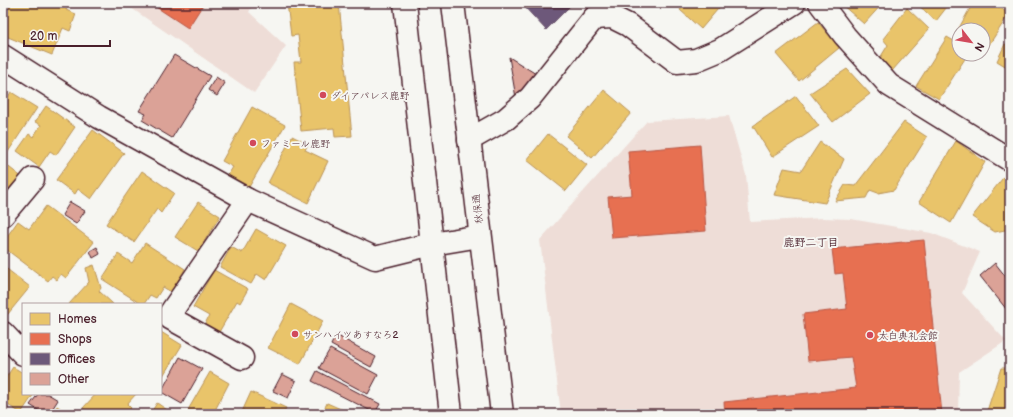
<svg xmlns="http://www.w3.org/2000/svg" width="1013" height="417" viewBox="0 0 1013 417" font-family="'Balsamiq Sans','Klee One',sans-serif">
  <rect width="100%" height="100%" fill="#f6f6f2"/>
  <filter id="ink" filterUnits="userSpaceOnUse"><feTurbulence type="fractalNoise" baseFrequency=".025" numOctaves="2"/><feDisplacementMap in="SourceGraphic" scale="8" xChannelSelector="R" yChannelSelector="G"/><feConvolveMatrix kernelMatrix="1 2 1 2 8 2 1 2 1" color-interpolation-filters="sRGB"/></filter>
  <g filter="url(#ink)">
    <!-- built -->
    <g fill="#eeddd7">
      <path d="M124,3H254L249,12L286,46L254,93Z"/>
      <path d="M729,116L746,175L750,222L823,218L851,219L931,233L980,252L962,293L1006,341L959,372L958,414H561L540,240L647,121Z"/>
    </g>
    <!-- homes -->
    <g fill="#e9c46a" stroke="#b99257">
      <path d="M3,3H69L66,10L76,14L70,31L63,28L52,55L3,35Z"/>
      <path d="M287,3H339L352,136L335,137L334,128L301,131L294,62H301L298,35L291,36Z"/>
      <path d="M685,3H723L701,29L680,10Z"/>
      <path d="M843,3H883L864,24L841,4Z"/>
      <path d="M916,3H950L936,21Z"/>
      <path d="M973,3H993L1009,14L985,51L983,50V30H959V37L955,35Z"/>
      <path d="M907,8L929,29L892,71L880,58L888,45L883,39Z"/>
      <path d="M818,22L839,48L799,81L776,54Z"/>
      <path d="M947,37L959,44V54H968L939,99L916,86Z"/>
      <path d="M1005,44L1010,46V69L997,61Z"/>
      <path d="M847,69L870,94L833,122L810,93Z"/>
      <path d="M604,90L631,113L592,158L566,136Z"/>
      <path d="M11,92L37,108L6,155L3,153V105Z"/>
      <path d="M796,96L819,126L772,157L753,126Z"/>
      <path d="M46,106L75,127L56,155L50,151L39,167L17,151L29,134L33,137L41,125L35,122Z"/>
      <path d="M252,107L285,125L249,187L228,175L233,167L222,161Z"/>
      <path d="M904,122L927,137L894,190L878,193L870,190L866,198L835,201L845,185L855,186Z"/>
      <path d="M93,130L124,153L91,199L78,189L75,194L56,180Z"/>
      <path d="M548,134L587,165L566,191L527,160Z"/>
      <path d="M292,136L308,144L305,150L328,161L308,203L268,183Z"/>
      <path d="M956,141L985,162L951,223L919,202Z"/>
      <path d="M820,142L844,159L825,203L774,195L784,168L801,171Z"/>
      <path d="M5,164L24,179L3,205V166Z"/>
      <path d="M142,171L174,193L161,213L157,209L134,242L106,224Z"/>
      <path d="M1006,174L1010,176V229L995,232L972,217Z"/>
      <path d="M198,202L220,216L198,251L175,237Z"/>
      <path d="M46,206L94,242L66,278L61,274L57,280L52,276L48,281L3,247V242L18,221L29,229Z"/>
      <path d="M256,229L286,246L266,280L257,274L251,284L220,267L231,247L242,253Z"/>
      <path d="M145,243L185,269L171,292L163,287L156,298L150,295L144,304H141L102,279L118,254L132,263Z"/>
      <path d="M94,265L101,288L99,291L113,304H69L89,282L86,268Z"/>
      <path d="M3,266L30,287L3,320Z"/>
      <path d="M214,270L248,289L240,303L237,301L219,332L205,324L209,316L193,307Z"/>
      <path d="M291,304L323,321L300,364L268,348Z"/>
      <path d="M161,332L182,345L161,379Z"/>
      <path d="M13,367L23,373V394H34L21,413L3,402V382Z"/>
      <path d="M1001,368H1010V414H986Z"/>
      <path d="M210,372L229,383L213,414H195L188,410Z"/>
      <path d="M251,392L286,408L283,414H241Z"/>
      <path d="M96,394H136L127,404L131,408L126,414H90L83,408Z"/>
      <path d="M157,403L173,414H150Z"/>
      <path d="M327,403L352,414H322Z"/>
      <path d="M57,406L69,414H53Z"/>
    </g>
    <!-- shops -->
    <g fill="#e76f51" stroke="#b85746">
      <path d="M150,3H204L188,28Z"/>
      <path d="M700,145L706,231L612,238L608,197L632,195L628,151Z"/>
      <path d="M924,240L942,414H725L724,402L856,388L851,357L808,361L803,314L847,309L843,273L835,274L832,249Z"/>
    </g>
    <!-- offices -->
    <path fill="#6d597a" stroke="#624862" d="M521,3H573L546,30Z"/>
    <!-- building -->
    <g fill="#dba297" stroke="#4a1f2b">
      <path d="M174,55L210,76L172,138L142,120L146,114L139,111Z"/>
      <path d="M509,57L536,74L516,98Z"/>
      <path d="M216,77L225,83L217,96L208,90Z"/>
      <path d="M70,202L85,211L76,224L62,215Z"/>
      <path d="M97,247L100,254L93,258L90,251Z"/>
      <path d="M995,263L1010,282V307L1007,310L980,276Z"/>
      <path d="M336,335L376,357L371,367L331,345Z"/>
      <path d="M330,349L378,375L368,394L319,368Z"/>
      <path d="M180,357L202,369L182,404L161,392Z"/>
      <path d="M317,371L380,404L375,413L312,381Z"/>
      <path d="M282,374L296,381L288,398L273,391Z"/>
      <path d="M38,394H48L58,400L49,414H44L30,405Z"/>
    </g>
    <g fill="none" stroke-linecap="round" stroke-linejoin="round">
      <defs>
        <g id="minor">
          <path d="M820,3L845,36L889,85L1010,160"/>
          <path d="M3,56L99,117L248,200L375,258L432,244L480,236"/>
          <path d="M469,140L506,119L530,98L594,18L612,17L628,25L677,62L696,60L720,50L794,3"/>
          <path d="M3,215L33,179"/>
          <path d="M3,333L23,354"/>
          <path d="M242,358L170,318L169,315L248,200"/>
        </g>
        <g id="highway">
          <path d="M405,3L451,414"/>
          <path d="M453,3L502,414"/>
        </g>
      </defs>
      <!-- minor casing -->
      <use href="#minor" stroke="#4a1f2b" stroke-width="25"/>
      <!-- highway casing -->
      <use href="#highway" stroke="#4a1f2b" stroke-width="25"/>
      <!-- minor -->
      <use href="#minor" stroke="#f6f6f2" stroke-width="22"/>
      <!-- highway -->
      <use href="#highway" stroke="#f6f6f2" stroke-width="22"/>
    </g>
  </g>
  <!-- markers -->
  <g fill="#d1495b" stroke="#f6f6f2" stroke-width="1.5">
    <circle cx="323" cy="95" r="4"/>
    <circle cx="253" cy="143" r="4"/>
    <circle cx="295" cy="334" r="4"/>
    <circle cx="870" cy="335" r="4"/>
  </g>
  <g text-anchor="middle" stroke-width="4" stroke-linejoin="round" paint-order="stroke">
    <!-- poi labels -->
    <g font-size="10" fill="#4a1f2b" stroke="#f6f6f2" text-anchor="start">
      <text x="331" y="99">ダイアパレス鹿野</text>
      <text x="261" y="147">ファミール鹿野</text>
      <text x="303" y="338">サンハイツあすなろ2</text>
      <text x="878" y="339">太白典礼会館</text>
    </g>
    <!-- street labels -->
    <g font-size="10" fill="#4a1f2b" stroke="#f6f6f2">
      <text transform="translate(477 209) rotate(-97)" y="4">秋保通</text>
    </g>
    <!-- neighbourhood labels -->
    <g font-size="11" font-weight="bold" fill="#4a1f2b" stroke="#f6f6f2">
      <text x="811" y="246">鹿野二丁目</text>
    </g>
  </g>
  <!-- margin -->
  <rect width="1013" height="417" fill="none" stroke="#f6f6f2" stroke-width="16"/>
  <rect x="8" y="8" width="997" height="401" fill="none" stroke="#4a1f2b" stroke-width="1.5" filter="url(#ink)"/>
  <!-- legend -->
  <rect x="22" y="303" width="140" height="92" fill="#f6f6f2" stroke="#b1a0a2"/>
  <rect x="30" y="313" width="20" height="12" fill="#e9c46a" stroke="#b1a0a2"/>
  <text x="58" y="323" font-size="12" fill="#4a1f2b">Homes</text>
  <rect x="30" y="333" width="20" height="12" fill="#e76f51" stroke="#b1a0a2"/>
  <text x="58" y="343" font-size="12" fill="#4a1f2b">Shops</text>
  <rect x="30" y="353" width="20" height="12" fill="#6d597a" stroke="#b1a0a2"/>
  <text x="58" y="363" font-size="12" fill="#4a1f2b">Offices</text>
  <rect x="30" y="373" width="20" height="12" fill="#dba297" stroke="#b1a0a2"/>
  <text x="58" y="383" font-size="12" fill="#4a1f2b">Other</text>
  <!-- north arrow -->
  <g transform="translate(971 42) rotate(121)"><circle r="19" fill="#f6f6f2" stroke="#b1a0a2"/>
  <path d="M0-3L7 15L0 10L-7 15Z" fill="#d1495b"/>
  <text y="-6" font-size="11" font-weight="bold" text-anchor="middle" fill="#4a1f2b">N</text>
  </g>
  <!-- scale -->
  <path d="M24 40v6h86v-6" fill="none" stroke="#4a1f2b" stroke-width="2"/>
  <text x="30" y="40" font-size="12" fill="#4a1f2b" stroke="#f6f6f2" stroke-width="3" paint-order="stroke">20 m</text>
</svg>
